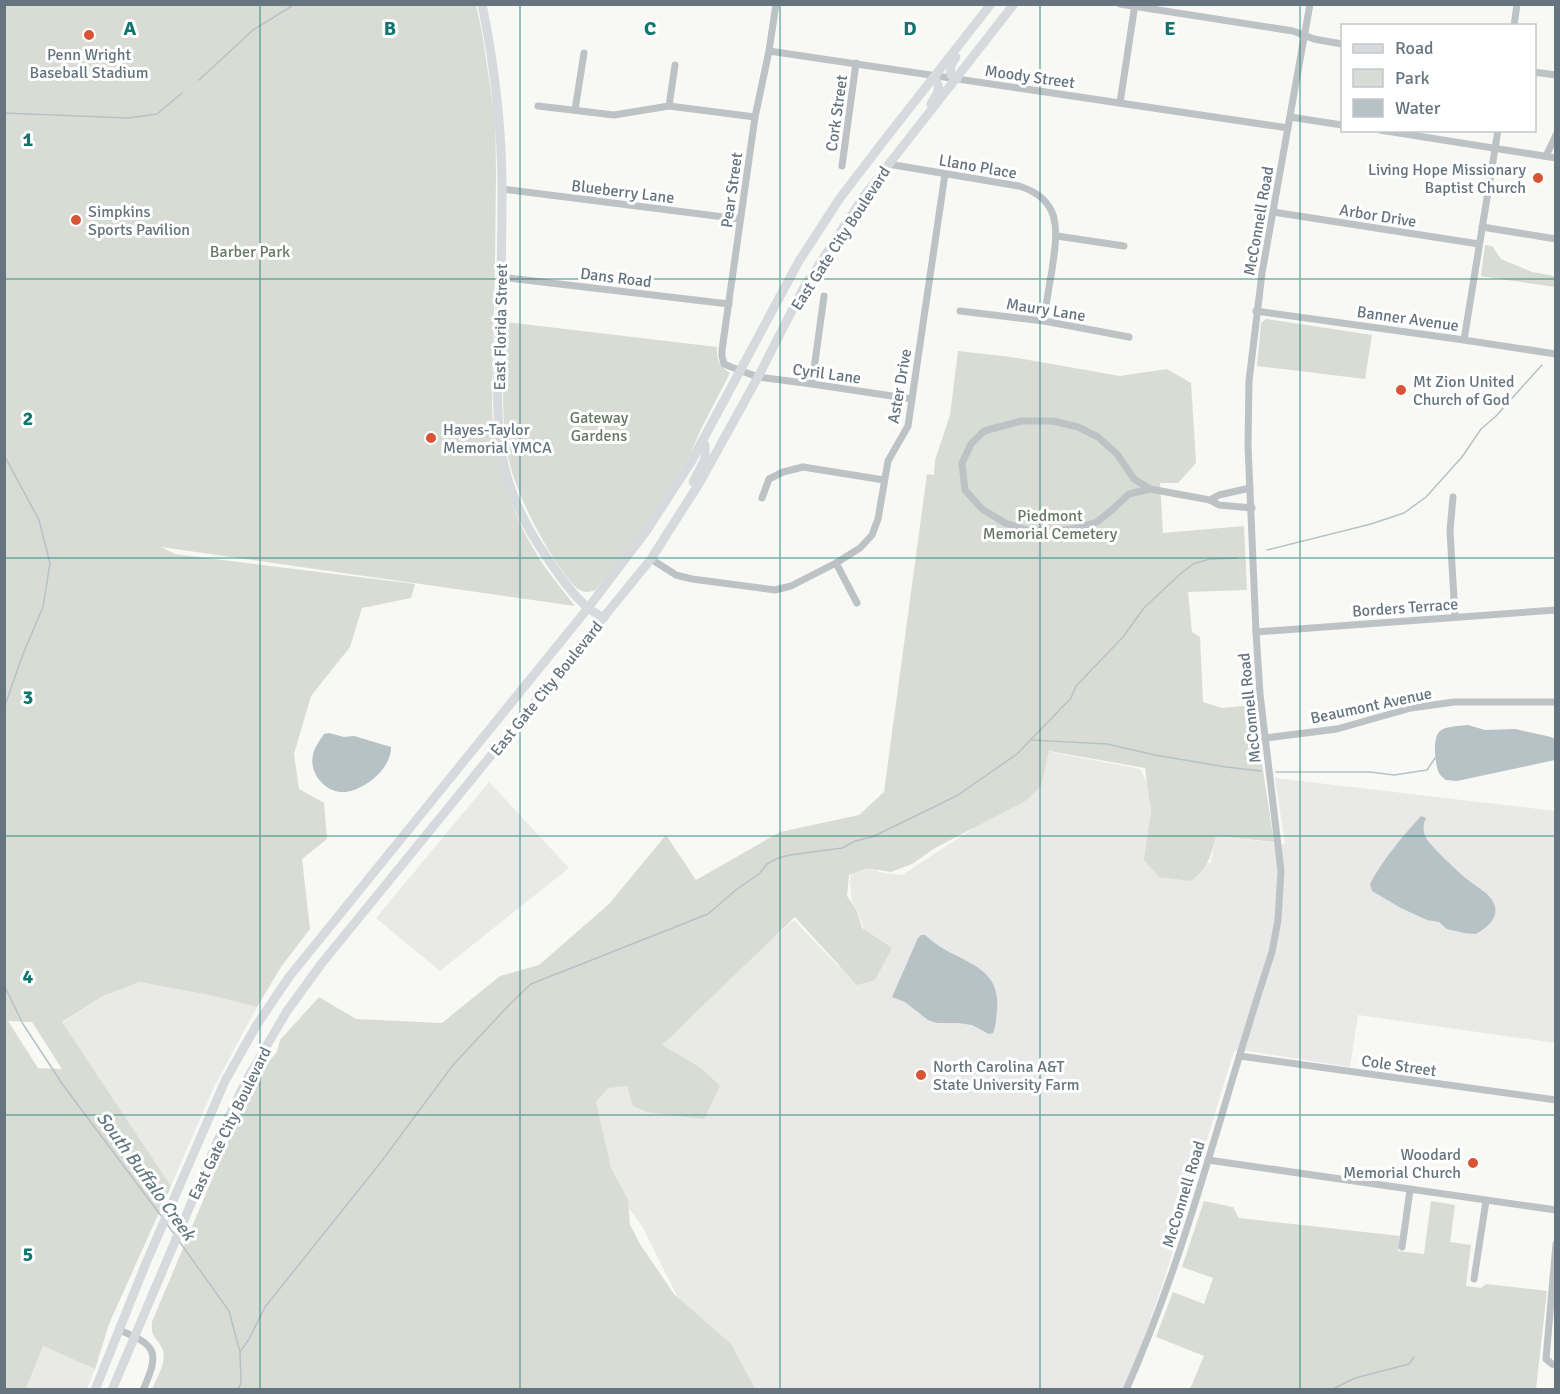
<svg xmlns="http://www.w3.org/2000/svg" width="1560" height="1394" viewBox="0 0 1560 1394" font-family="Signika,sans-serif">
  <rect width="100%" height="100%" fill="#f8f8f5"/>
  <!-- built -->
  <g fill="#e9e9e8">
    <path d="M1035,749L1140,769L1150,788L1151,860L1211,863L1215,836L1285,844L1275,778L1555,811V1043L1358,1015L1350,1067L1248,1051H1234L1163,1283L1136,1361L1123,1389H702L699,1369L677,1296L642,1226L567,1123L657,1038L794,920L838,966L863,979L867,939L859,914L852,902L850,884L851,872L873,866L879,872L902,875L1014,802Z"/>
    <path d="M489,782L569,868L440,971L376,918Z"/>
    <path d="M139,982L209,995L257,1007L214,1087L171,1186L62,1023L103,996Z"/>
    <path d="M43,1346L95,1369L87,1389L26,1390Z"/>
  </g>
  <!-- green -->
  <g fill="#d8dcd5" fill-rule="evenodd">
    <path d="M5,5H476L482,33L495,118L496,172L495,262L492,408C495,460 509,509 536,553C547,572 562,589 575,606L161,547L175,554L415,584L411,598L362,608L350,647L311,696L294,754L299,789L324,803L327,839L302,859L310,929L281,967L257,1007L209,995L139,982L103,996L62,1022L171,1186L109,1324L95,1369L43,1346L26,1389L5,1390ZM8,1021L32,1022L62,1069L38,1068Z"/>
    <path d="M1485,245L1492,246L1501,259L1532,272L1555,276V287L1481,276Z"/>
    <path d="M1266,319L1372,335L1365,379L1257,366L1261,323Z"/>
    <path d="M505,322L717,347C716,360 720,366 730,373L700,431L690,455L641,533L622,560L595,590C579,597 572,583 563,572C552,557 543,541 534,524C525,506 517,489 511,469C499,425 504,368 505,322Z"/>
    <path d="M958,351L1011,357L1120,376L1167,369L1191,383L1196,463L1178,483H1160L1163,533L1244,526L1247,590L1188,592L1192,632L1200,637L1203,702L1222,708L1253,705L1274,842L1216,836C1210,858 1209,866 1191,881L1159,877L1144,860L1151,811L1145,768L1049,751L1041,786L1027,800L935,848L912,864L891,872L867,868L849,875L847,896L857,911L862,928L892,948L875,980L857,985L795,917L662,1045L701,1068L720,1086L704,1119L647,1112L633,1106L627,1086L608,1088L596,1102L611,1168L628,1200L630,1225L640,1244L674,1294L731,1344L755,1389H152C157,1378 168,1360 162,1348C155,1335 151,1339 152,1322L254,1079L277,1052L280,1040L319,997L356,1019L442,1023L500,976L539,965L609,904L666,835L696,880L780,832L859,815L884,792L927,474L934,475L935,460L950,415Z"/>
    <path d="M1204,1201L1233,1207L1239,1218L1400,1236L1398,1251L1424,1254L1431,1201L1455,1205L1450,1242L1471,1245L1466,1286L1481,1288L1486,1284L1547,1291L1536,1389H1190L1204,1356L1156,1337L1173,1292L1204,1304L1213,1278L1182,1267Z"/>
  </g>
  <!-- water -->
  <g fill="#b6c2c6">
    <path d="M1468,725L1485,730L1515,729L1551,737L1555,739V760L1457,781L1446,780C1442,777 1441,776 1439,773C1435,765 1432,737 1440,731C1446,726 1460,726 1468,725Z"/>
    <path d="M329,733L344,737L354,736L391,747C392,769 361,794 340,792C323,790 309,772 313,755C314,748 320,740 324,734Z"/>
    <path d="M1421,816L1426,818C1423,824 1423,830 1425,836C1427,843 1460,874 1468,880C1474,885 1481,889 1487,894C1504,911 1493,924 1476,934L1464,933L1447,929L1439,922L1427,920L1401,908L1372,891L1370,884C1383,859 1403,836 1421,816Z"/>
    <path d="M921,935H925C930,939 934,943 939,946C967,964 1001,968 997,1010C996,1018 996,1026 993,1033L989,1034L972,1025L958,1023H937L928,1020L905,1002L892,997L918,938Z"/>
  </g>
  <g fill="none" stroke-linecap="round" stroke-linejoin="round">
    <!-- stream -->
    <g stroke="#b6c2c6" stroke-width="1.5">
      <path d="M199,80L253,30L295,4"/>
      <path d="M4,113L128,118L157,114L182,93"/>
      <path d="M4,455L39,520L50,563L43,607L23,654L4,708"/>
      <path d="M1267,550L1371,524L1404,513L1426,497L1462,457L1481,429L1496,416L1542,365"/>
      <path d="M1031,740L1107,744L1155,755L1226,767L1261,771"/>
      <path d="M1276,772H1370L1394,775L1427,770L1435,758"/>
      <path d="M4,985L23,1024L63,1085L162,1217"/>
      <path d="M167,1224L174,1234"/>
      <path d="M179,1241L229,1311L240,1352L241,1383L238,1390"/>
      <path d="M240,1352L249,1339L265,1307L381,1162L453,1065L510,1004L531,984L708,914L737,889L759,874L767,864L778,858L790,855L842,848L855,841L872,837L936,806L958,795L1017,754L1071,698L1076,686L1123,637L1144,608L1178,576L1193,564L1210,559L1237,558"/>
      <path d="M1331,1390L1355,1378L1409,1364L1414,1357"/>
    </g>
    <!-- minor -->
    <g stroke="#bdc2c5" stroke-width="7">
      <path d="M776,4L769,51L755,117L722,350V356L724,364L731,367L758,377L812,384L912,399"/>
      <path d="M1120,4L1293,31L1314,39L1342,44"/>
      <path d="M1514,26L1517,4"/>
      <path d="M769,51L1288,128"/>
      <path d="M1534,72L1556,75"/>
      <path d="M1120,103L1135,4"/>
      <path d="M538,106L614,115L669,106L755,117"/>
      <path d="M669,106L675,65"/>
      <path d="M575,110L584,53"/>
      <path d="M1290,117L1342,125"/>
      <path d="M1380,130L1556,158"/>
      <path d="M1546,156L1556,135"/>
      <path d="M888,164L1019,186C1064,200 1057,233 1052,270C1049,287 1046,304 1044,321"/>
      <path d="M842,166L856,63"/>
      <path d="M502,189L740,219"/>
      <path d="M1273,212L1479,244"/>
      <path d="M1482,227L1556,239"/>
      <path d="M1057,236L1124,246"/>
      <path d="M501,280L508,278L729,304"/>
      <path d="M960,311L1044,321L1129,337"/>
      <path d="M1256,311L1464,340L1556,354"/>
      <path d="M1464,340L1498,130"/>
      <path d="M812,384L824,296"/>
      <path d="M1150,489L1129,494L1113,509L1097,522L1077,528L1051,532L1027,530L1005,523L982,509L965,490L962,463L971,444L984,431L1021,421H1053L1078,427L1098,437L1117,454L1134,479L1150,489L1210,500L1219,505L1252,508"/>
      <path d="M1453,497L1450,531L1455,616"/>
      <path d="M762,498L769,479L783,472L803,467L884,480"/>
      <path d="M1210,500L1219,495L1250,488"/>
      <path d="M651,559L676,575L692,579L775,590L791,586L836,563L860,548L872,535L878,519L888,461L908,426L945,174"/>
      <path d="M836,563L857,603"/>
      <path d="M1256,632L1556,610"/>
      <path d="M1265,738L1337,729L1411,708L1454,702H1556"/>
      <path d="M1240,1056L1556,1100"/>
      <path d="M1208,1160L1556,1210"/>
      <path d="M1556,1244L1546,1359L1552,1364L1556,1365"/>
      <path d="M1402,1247L1410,1190"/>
      <path d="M1474,1279L1486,1201"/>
      <path d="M119,1330C157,1345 160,1352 143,1390"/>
      <path d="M1126,1390C1184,1260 1218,1121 1261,986L1272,952L1278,920L1281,871L1260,694L1256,632L1248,445L1249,381L1262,273L1310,4"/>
    </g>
    <!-- major -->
    <g stroke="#d6dadd" stroke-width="9">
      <path d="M482,4C495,68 502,125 502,189C502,239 501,289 499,339C498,380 495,424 504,465C512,499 528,531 548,559C558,574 575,597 588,608C593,612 599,615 604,618"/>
      <path d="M956,57C952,62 949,68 951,75L957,79"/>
      <path d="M931,104C938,92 942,89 934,77"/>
      <path d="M693,482L705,459V445L701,443"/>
      <path d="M95,1390L146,1263L225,1081L256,1026L289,977L588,608L647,530L691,462L799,261L840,198L886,138L991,4"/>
      <path d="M112,1390L218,1140L246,1081L287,1011L322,963L651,559L700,482L758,377L803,289L864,196L1014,4"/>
    </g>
  </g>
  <!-- grid -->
  <path fill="none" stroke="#0f766e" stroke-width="1.5" stroke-opacity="0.55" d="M260,4V1390M520,4V1390M780,4V1390M1040,4V1390M1300,4V1390M4,279H1556M4,558H1556M4,836H1556M4,1115H1556"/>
  <!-- markers -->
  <g fill="#d95334" stroke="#fff" stroke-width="2">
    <circle cx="89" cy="35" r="6"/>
    <circle cx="1538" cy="178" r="6"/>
    <circle cx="76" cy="220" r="6"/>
    <circle cx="1401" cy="390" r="6"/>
    <circle cx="431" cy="438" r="6"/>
    <circle cx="921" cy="1075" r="6"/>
    <circle cx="1473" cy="1163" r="6"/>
  </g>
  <g text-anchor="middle" stroke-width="6" stroke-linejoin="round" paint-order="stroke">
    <!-- poi labels -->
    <g font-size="16" fill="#65747e" stroke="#fff" text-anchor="start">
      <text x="89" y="60" text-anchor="middle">Penn Wright<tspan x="89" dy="18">Baseball Stadium</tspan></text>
      <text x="1526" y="175" text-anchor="end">Living Hope Missionary<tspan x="1526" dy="18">Baptist Church</tspan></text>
      <text x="88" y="217">Simpkins<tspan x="88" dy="18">Sports Pavilion</tspan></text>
      <text x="1413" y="387">Mt Zion United<tspan x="1413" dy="18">Church of God</tspan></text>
      <text x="443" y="435">Hayes-Taylor<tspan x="443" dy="18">Memorial YMCA</tspan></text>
      <text x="933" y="1072">North Carolina A&amp;T<tspan x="933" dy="18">State University Farm</tspan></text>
      <text x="1461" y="1160" text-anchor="end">Woodard<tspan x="1461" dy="18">Memorial Church</tspan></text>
    </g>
    <!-- street labels -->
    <g font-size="16" fill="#65747e" stroke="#fff">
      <text transform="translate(1030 76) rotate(8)" y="6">Moody Street</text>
      <text transform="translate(836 113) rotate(-82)" y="6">Cork Street</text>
      <text transform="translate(978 166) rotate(10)" y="6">Llano Place</text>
      <text transform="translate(731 190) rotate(-82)" y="6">Pear Street</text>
      <text transform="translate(623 191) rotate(7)" y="6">Blueberry Lane</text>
      <text transform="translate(1378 215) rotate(9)" y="6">Arbor Drive</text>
      <text transform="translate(1258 221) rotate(-80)" y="6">McConnell Road</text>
      <text transform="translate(840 238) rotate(-57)" y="6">East Gate City Boulevard</text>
      <text transform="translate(616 277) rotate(7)" y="6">Dans Road</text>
      <text transform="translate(1046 309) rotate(9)" y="6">Maury Lane</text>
      <text transform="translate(1408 318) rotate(8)" y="6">Banner Avenue</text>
      <text transform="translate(500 327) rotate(-89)" y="6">East Florida Street</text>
      <text transform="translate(827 373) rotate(8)" y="6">Cyril Lane</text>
      <text transform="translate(899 386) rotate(-80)" y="6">Aster Drive</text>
      <text transform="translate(1405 607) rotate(-4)" y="6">Borders Terrace</text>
      <text transform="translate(546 688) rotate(-51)" y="6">East Gate City Boulevard</text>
      <text transform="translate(1371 705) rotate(-12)" y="6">Beaumont Avenue</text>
      <text transform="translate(1249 708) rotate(-96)" y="6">McConnell Road</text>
      <text transform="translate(1399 1065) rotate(8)" y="6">Cole Street</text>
      <text transform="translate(229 1123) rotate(-64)" y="6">East Gate City Boulevard</text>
      <text transform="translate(1183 1194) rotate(-73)" y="6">McConnell Road</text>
    </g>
    <!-- park labels -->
    <g font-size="16" fill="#677763" stroke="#fff">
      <text x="250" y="257">Barber Park</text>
      <text x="599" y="423">Gateway<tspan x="599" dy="18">Gardens</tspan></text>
      <text x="1050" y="521">Piedmont<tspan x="1050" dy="18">Memorial Cemetery</tspan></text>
    </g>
    <!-- water labels -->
    <g font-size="18" font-style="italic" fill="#647a80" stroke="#fff">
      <text transform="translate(146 1176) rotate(54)" y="6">South Buffalo Creek</text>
    </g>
  </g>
  <g font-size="20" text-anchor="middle" font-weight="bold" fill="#0f766e" stroke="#fff" stroke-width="6" stroke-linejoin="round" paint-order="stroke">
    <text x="130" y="35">A</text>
    <text x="390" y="35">B</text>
    <text x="650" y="35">C</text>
    <text x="910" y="35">D</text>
    <text x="1170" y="35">E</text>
    <text x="28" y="146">1</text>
    <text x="28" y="425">2</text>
    <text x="28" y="704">3</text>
    <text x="28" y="983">4</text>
    <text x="28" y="1261">5</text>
  </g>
  <!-- border -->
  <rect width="1560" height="1394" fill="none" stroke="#65747e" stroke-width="12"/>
  <!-- legend -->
  <rect x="1341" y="24" width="195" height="108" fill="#ffffff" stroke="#c1c7cb" stroke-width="1.5"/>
  <rect x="1353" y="44" width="30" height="9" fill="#d6dadd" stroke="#c1c7cb" stroke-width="1.5"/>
  <text x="1395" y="54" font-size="18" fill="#65747e">Road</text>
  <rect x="1353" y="69" width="30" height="18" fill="#d8dcd5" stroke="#c1c7cb" stroke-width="1.5"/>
  <text x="1395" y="84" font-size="18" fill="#65747e">Park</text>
  <rect x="1353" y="99" width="30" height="18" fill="#b6c2c6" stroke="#c1c7cb" stroke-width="1.5"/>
  <text x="1395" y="114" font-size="18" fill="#65747e">Water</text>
</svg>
